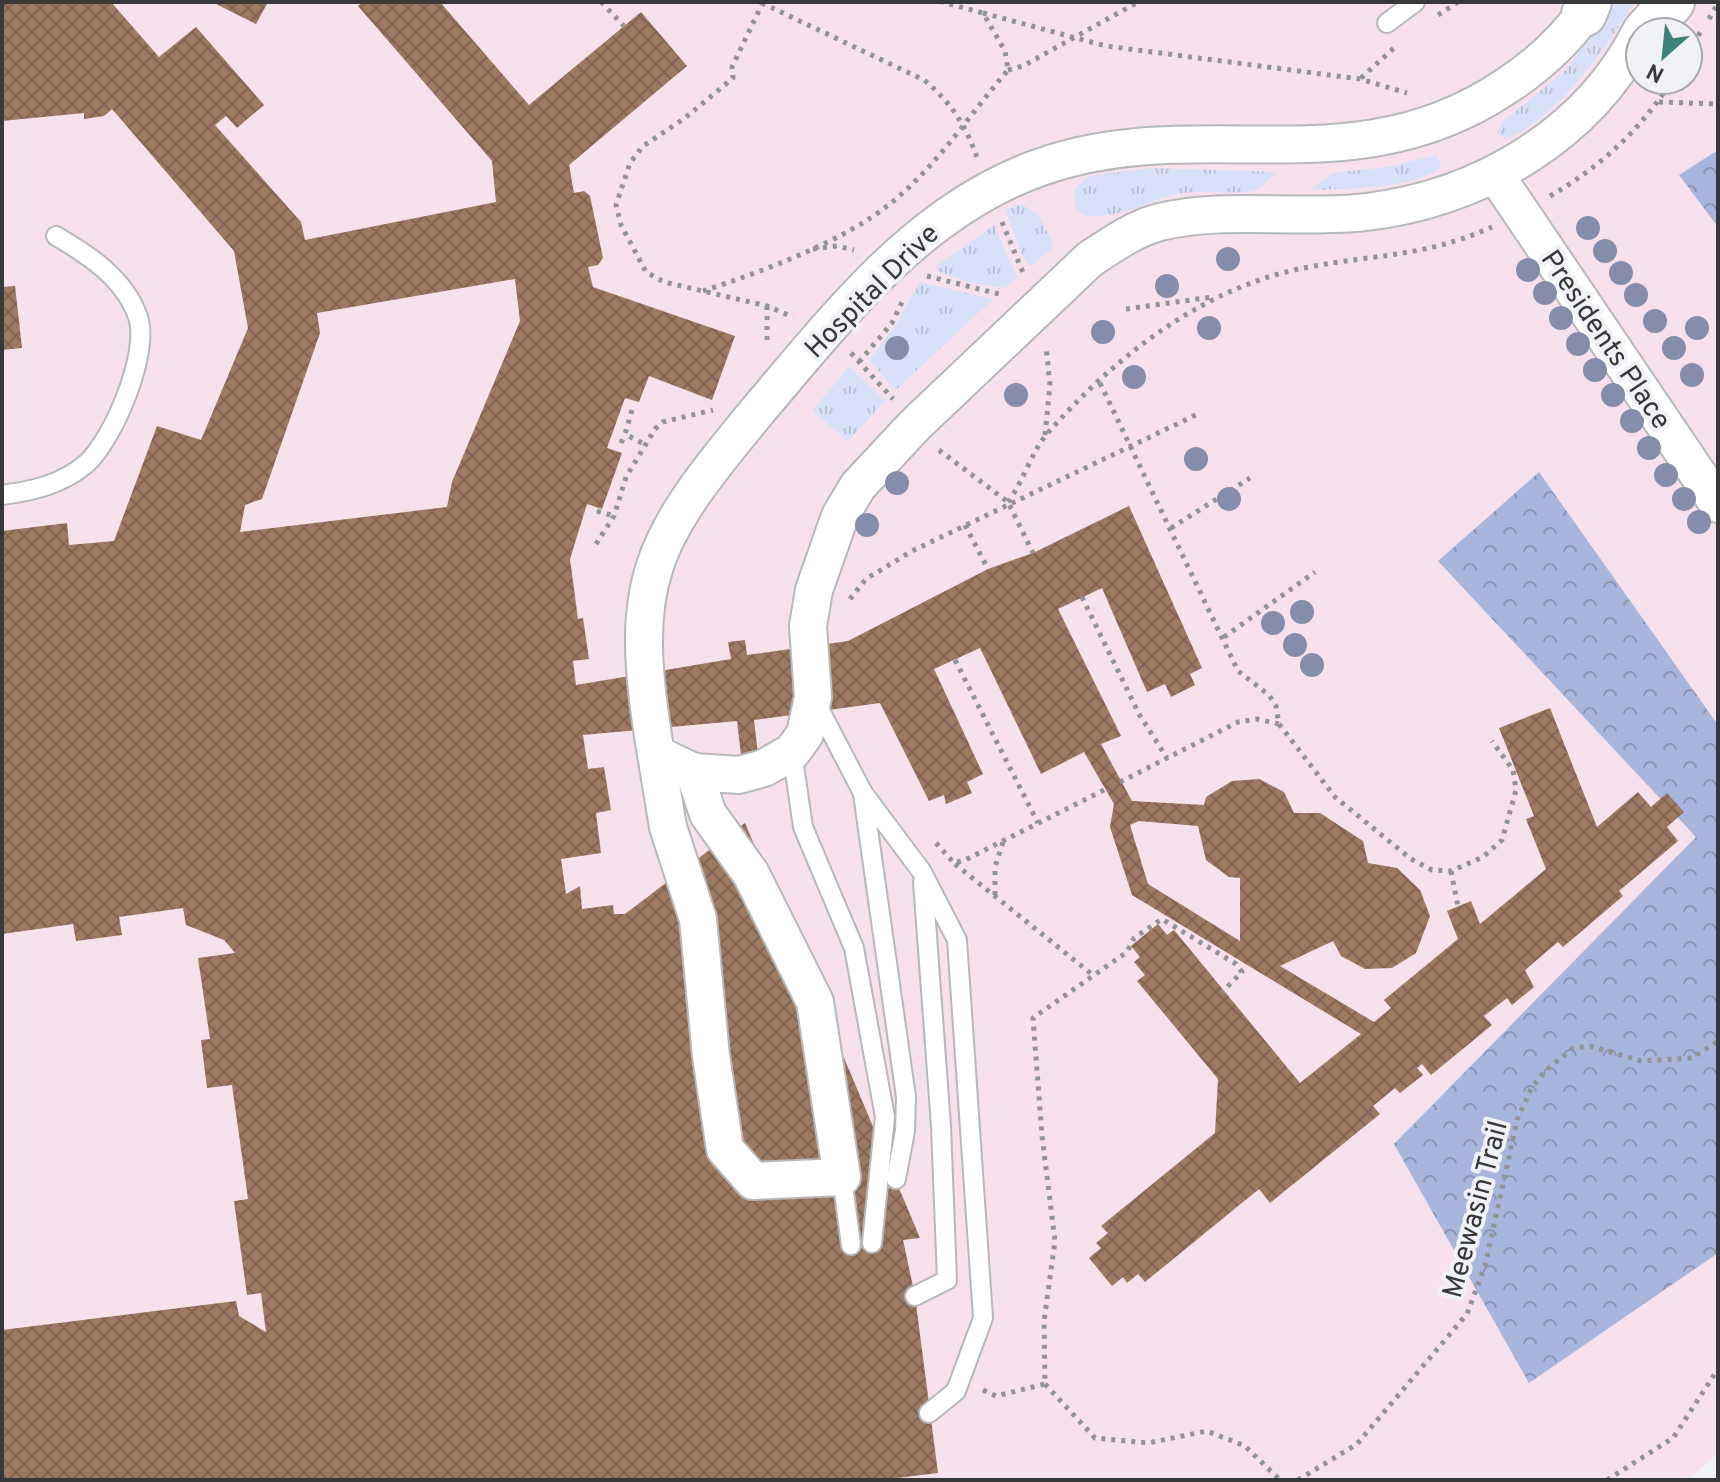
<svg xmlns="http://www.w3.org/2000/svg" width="1720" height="1482" viewBox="0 0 1720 1482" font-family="Overpass,sans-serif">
  <defs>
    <pattern id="grass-tufts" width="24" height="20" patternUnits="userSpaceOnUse" patternTransform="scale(2)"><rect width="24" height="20" fill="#d8e1f8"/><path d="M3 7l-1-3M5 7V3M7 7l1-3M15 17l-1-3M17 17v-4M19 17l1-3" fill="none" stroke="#bac2d5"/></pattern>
    <pattern id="forest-crowns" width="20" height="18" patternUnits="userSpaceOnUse" patternTransform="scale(2)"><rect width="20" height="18" fill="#a8b6dd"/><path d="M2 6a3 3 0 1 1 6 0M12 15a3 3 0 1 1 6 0" fill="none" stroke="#8a95b4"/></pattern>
    <pattern id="building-cross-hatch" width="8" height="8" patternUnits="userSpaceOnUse" patternTransform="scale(2)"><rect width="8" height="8" fill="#9e7961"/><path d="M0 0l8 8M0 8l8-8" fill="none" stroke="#826451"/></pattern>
  </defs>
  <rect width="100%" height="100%" fill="#f1f2f5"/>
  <!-- education -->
  <path fill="#f7e1ed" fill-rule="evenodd" d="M2,2H1718V1453L1688,1480H2ZM1640,32H1688V80H1640Z"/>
  <!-- grass -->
  <g fill="url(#grass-tufts)">
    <path d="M1615,2H1634C1608,45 1554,124 1504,139L1498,132L1502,122L1567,69Z"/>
    <path d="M1436,155L1441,167C1417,189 1342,189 1310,190L1332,173L1387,167Z"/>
    <path d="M1153,168L1277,172C1270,178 1261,189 1252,191C1228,195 1202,189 1177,194C1156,197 1063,246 1075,189L1086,178L1096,175Z"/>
    <path d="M1021,204L1037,213L1053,242L1051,249L1030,267L1022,255L1005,209Z"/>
    <path d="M994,225L1017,277L1005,288L972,283L936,271L939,264Z"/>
    <path d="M920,282L993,299L896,390L869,360L896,325Z"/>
    <path d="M850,366L885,401L848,441L812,411Z"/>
  </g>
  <!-- forest -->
  <g fill="url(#forest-crowns)">
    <path d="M1718,150V227L1679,175Z"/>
    <path d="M1539,472L1718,725V1253L1529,1383L1394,1144L1696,837L1438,561Z"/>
  </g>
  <!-- building -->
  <g fill="url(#building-cross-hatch)" fill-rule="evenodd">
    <path d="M2,2H111L159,57L196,27L264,105L237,128L226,116L215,125L301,222L305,240L496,202L492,161L358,6L362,2H440L529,105L641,12L687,66L569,165L574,193L584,191L590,196L603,258L598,265L588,267L593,287L735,336L712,400L649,376L639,402L625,398L607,448L622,453L602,509L587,504L570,559L578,619L583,618L589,659L573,661L576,685L731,659L728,642L745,640L747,655L848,641L988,569L1033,553L1129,506L1202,668L1190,674L1195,685L1171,697L1165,684L1147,692L1102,588L1058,609L1121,736L1101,744L1132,801L1204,805L1206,797L1232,781L1259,779L1284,792L1294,813H1320L1363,841L1368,863L1397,868L1420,890L1430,916L1416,953L1392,968L1365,969L1341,956L1333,941L1280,966L1374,1022L1391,1008L1384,1000L1458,939L1447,911L1471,901L1480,924L1546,869L1526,819L1534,816L1499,728L1550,708L1597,827L1638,792L1651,807L1667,793L1684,812L1667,827L1678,841L1619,891L1623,896L1563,947L1558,942L1525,970L1534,987L1512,1005L1507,998L1484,1016L1492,1025L1431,1075L1422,1064L1417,1068L1423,1075L1400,1093L1395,1088L1373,1106L1380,1114L1270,1203L1259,1189L1145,1282L1138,1274L1127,1283L1123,1277L1112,1286L1089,1258L1101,1248L1096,1243L1108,1233L1101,1226L1215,1133L1218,1079L1137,981L1145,975L1134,962L1140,957L1131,946L1158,924L1167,935L1174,930L1300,1083L1361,1034L1132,895L1110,827L1114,804L1084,752L1041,774L980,648L934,669L983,774L967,782L972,793L946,804L944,795L929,801L880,703L754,720L758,754L741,755L737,721L583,735L588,769L604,767L611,810L596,813L601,853L561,859L566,894L580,886L582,909L613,905L614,914H625L745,823L920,1238L903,1240L915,1296L938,1473L881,1480H2V1330L236,1301L239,1316L266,1332L261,1293L247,1295L234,1201L248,1199L232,1085L207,1088L201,1040L210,1039L198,958L235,953L224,940L186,925L183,908L119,917L122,935L76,941L73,924L2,934V531L67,523L69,545L114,541L157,426L201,440L248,328L234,251L112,109L104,116L84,119V113L2,121ZM515,279L520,321L452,482L447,507L240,532L245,505L262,499L320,333L317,313ZM1139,821L1198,826L1206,860L1229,877L1240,878V941L1148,884L1130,825Z"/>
    <path d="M212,2H268L256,24Z"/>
    <path d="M15,286L22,348L2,350V287Z"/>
  </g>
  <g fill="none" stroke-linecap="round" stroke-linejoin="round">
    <defs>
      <g id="lane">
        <path d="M1387,23L1415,2"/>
        <path d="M2,495C33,491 63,484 87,463C114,438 150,352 138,317C125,279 89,255 56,236"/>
        <path d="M815,701L863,793L922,872L957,940L983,1318L956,1391L929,1413"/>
        <path d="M792,752L803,827L854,948L885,1117L872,1243"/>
        <path d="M863,794L906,1097L905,1131L896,1179"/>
        <path d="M842,1177L851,1245"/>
        <path d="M915,1296L947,1280L941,1126L923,882"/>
      </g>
      <g id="street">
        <path d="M1592,2C1570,36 1539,65 1505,87C1351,190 1201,111 1041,167C920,209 840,314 760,408C649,542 626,578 656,754L694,772L739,775L764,768L792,752L805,734L813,697L808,626L814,590L840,516L858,486L915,425L1090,259C1112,245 1135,228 1160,222C1224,206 1301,220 1366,212C1480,198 1587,136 1640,33"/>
        <path d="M1495,174L1718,504"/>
        <path d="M656,754L668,827L698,919L711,1056L725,1149L753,1181L842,1177L815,1002L751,874L708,814L694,772"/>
      </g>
      <g id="primary">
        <path d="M1584,14L1589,2"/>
        <path d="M1645,32L1672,2"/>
      </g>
    </defs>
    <!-- lane casing -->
    <use href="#lane" stroke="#b7b8ba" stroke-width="22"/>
    <!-- street casing -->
    <use href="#street" stroke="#b7b8ba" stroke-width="40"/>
    <!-- primary casing -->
    <use href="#primary" stroke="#b7b8ba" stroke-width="48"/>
    <!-- path -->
    <g stroke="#929395" stroke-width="5" stroke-dasharray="4 6" stroke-linecap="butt">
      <path d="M601,2L624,26"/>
      <path d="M763,2L732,67L733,78L685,118L643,146L630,163L616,205L621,225L646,272L664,282L767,306L793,317"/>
      <path d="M762,3L924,80C952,103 966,126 978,160"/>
      <path d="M983,13L1106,46L1360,79L1407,93"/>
      <path d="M1438,15L1458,2"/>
      <path d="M1709,19L1718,3"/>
      <path d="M1688,53L1701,31"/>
      <path d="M1008,70L1023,66L1138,2"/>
      <path d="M1361,78L1395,47"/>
      <path d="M1659,102L1718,104"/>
      <path d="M1550,196C1600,167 1641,130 1672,80"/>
      <path d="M1002,222L1024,275"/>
      <path d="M813,249L837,246L854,250"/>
      <path d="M927,276L1003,295"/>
      <path d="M703,291C761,272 845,241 891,203C937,166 970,114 1008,70L1005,51L983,13L942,2"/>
      <path d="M767,306V345"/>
      <path d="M1126,309L1212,297"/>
      <path d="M851,353L893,399"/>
      <path d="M859,362L892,323L902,302"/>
      <path d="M1100,383L1238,671L1269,695L1276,706L1279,724L1335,797L1411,859L1432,870L1451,871L1483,857L1502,840L1516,790L1513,770L1492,741"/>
      <path d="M632,410L625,434L646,445"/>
      <path d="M1045,435L1050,385L1046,346"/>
      <path d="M621,443L625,434"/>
      <path d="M939,450L1008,502L1033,553"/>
      <path d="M1008,502C1023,482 1032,451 1047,434C1114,357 1206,285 1309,267C1377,254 1425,257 1492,227"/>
      <path d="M597,511L614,516"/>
      <path d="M965,525L988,569"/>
      <path d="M1171,528L1250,478"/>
      <path d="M596,544L614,516L626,477L655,429L663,422L713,410"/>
      <path d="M1082,597L1139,714L1167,758"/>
      <path d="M850,599L866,579L912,551L1200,413"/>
      <path d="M1224,637L1315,572"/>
      <path d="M955,660L1038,823"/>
      <path d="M1120,782L1238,722L1257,719L1279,724"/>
      <path d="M936,843L954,863L965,860L1106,789"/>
      <path d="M955,864L1094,976"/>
      <path d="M1451,871L1458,907"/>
      <path d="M995,895V867L1003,842"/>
      <path d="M1045,1384L1095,1438L1148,1443L1207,1431L1245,1446L1280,1480"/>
      <path d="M983,1390L996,1396L1045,1384L1044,1321L1055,1241L1042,1136L1033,1018L1127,952L1134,938L1162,919L1236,964L1242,972L1222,992"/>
      <path d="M1298,1480L1357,1444L1467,1314L1485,1266L1517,1120L1531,1089L1545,1071L1573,1048L1590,1046L1641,1061L1692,1058L1718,1041"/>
      <path d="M1607,1480L1673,1438L1718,1369"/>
    </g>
    <!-- lane -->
    <use href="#lane" stroke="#fff" stroke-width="18"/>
    <!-- street -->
    <use href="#street" stroke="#fff" stroke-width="36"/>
    <!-- primary -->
    <use href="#primary" stroke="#fff" stroke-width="44"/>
  </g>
  <!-- trees -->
  <g fill="#858daa">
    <circle cx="1588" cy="228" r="12"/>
    <circle cx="1605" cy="251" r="12"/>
    <circle cx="1228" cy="259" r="12"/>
    <circle cx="1528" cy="270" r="12"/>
    <circle cx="1621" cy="273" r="12"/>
    <circle cx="1167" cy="286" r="12"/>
    <circle cx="1545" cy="293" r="12"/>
    <circle cx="1636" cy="295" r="12"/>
    <circle cx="1561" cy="318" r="12"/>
    <circle cx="1655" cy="321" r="12"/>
    <circle cx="1209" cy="328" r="12"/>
    <circle cx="1697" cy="328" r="12"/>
    <circle cx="1103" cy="332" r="12"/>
    <circle cx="1578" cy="344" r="12"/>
    <circle cx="897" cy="348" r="12"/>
    <circle cx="1674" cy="348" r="12"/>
    <circle cx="1595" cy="370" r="12"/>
    <circle cx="1692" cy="375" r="12"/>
    <circle cx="1134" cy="377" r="12"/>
    <circle cx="1016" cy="395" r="12"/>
    <circle cx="1613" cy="395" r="12"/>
    <circle cx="1632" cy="421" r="12"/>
    <circle cx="1649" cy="448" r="12"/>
    <circle cx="1196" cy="459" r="12"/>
    <circle cx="1666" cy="475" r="12"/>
    <circle cx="897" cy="483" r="12"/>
    <circle cx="1229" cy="499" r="12"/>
    <circle cx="1684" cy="499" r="12"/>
    <circle cx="1699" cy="522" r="12"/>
    <circle cx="867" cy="525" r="12"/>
    <circle cx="1302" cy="612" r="12"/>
    <circle cx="1273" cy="623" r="12"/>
    <circle cx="1295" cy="645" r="12"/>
    <circle cx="1312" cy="665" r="12"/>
  </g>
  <g text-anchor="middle" stroke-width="8" stroke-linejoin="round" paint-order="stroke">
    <!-- street labels -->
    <g font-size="28" fill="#373839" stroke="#f1f2f5">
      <text transform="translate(871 290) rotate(-45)" y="10">Hospital Drive</text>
      <text transform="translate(1607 339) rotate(56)" y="10">Presidents Place</text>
      <text transform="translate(1474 1209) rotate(-75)" y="10">Meewasin Trail</text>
    </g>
  </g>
  <!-- border -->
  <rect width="1720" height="1482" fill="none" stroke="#373839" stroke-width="8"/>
  <!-- north arrow -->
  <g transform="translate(1664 56) rotate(207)"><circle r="38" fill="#f1f2f5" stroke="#a7a8aa" stroke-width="2"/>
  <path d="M0-6L14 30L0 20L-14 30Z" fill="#3c8278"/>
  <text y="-12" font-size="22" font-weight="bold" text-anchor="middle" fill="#373839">N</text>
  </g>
</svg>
